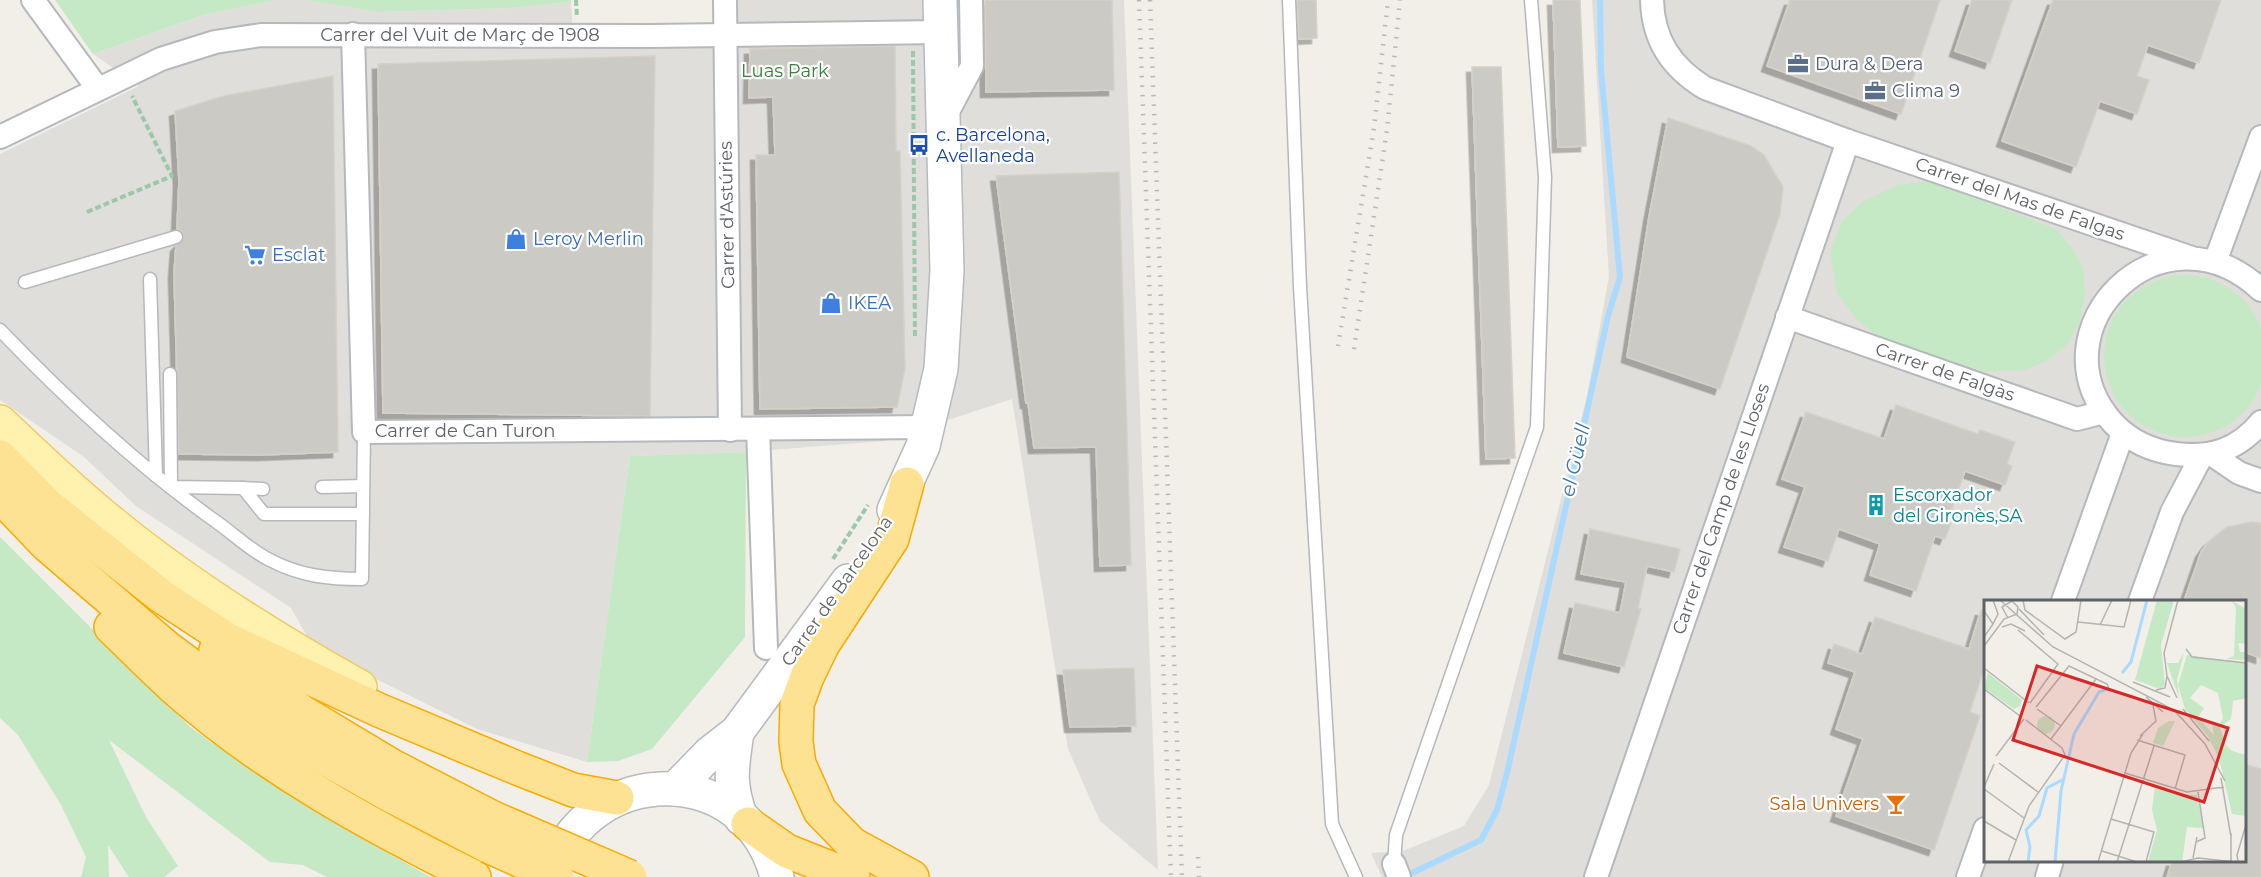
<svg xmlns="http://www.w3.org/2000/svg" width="2261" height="877" viewBox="0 0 2261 877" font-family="Montserrat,sans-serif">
  <defs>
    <filter id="shadow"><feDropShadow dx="-5.5" dy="5.5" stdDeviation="0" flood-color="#0004"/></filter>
  </defs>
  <rect width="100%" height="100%" fill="#f1efe8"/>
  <!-- industrial -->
  <g fill="#e0deda" fill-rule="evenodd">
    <path d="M277,0H306L379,12L510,8L571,2L573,36L722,35L723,0H1124L1158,870L1100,821L1068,749L1012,399L884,441L746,452L630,456L587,762L477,729L314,648L291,608L136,506L84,457L0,400V154L139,86L93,54L203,15Z"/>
    <path d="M1592,0H2261V877H1382L1371,853L1403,851L1464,826L1489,785L1587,396L1609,277ZM1985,601H2244V860H1985Z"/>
  </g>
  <!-- green -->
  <g fill="#c5e8c5">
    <path d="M55,0H277L203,15L93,54Z"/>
    <path d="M306,0H571V2L510,8L379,12Z"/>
    <path d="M1930,181L2056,229L2073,249L2083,268L2085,294L2080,321L2067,345L2046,361L2024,370L1986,372L1881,338L1858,321L1837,293L1830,252L1842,221L1864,201L1897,185Z"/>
    <circle cx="2185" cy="356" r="81"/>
    <path d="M746,452L745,637L652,749L618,761L587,762L630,456Z"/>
    <path d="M0,537L190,727L304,805L430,877H327L303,865L270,862L109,740L146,817L178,866L164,877H129L108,845L109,877H81L86,857L61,805L18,735L0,718Z"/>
  </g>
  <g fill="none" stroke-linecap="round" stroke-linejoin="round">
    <!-- stream -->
    <path stroke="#aadaff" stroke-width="6" d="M1414,872L1481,840L1497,810L1507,773L1608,316L1620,277L1601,70L1600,0"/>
  </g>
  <!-- building -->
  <g fill="#cccac5" stroke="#d6d1c6" stroke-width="1.5" filter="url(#shadow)">
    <path d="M985,0H1112L1114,90L986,92Z"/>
    <path d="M1297,0H1316L1317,38L1299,39Z"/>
    <path d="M1553,0H1580L1586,146L1558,147Z"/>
    <path d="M1790,0H1940L1901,114L1767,66Z"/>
    <path d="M1972,0H2012L1990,63L1955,51Z"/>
    <path d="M2053,0H2221L2199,63L2148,45L2137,76L2149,80L2137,114L2100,101L2076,167L2002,141Z"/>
    <path d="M895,46L896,151H900L905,369L897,407L760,409L756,155H775L773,97L749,98L750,49Z"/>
    <path d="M655,56L650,416L383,413L378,64Z"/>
    <path d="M1472,67H1501L1515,458L1486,459Z"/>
    <path d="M333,76L338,452L262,455L179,454L174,273L176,246L184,238L182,231L177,229L179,181L175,111L224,96Z"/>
    <path d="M1668,118L1751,146L1764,155L1783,187L1780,214L1720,389L1627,357L1649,217Z"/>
    <path d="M1119,172L1131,565L1100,566L1096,447L1034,448L1028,403H1026L996,176Z"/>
    <path d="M1896,405L1978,434L1980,430L2015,442L2007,464L2012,466L2005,485L1965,471L1947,523L1951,524L1945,539L1935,536L1916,591L1870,575L1880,544L1839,529L1828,561L1784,547L1805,487L1782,479L1806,412L1884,439Z"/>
    <path d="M2252,522L2261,523V658L2244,652V601H2184L2201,552L2208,542L2227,527Z"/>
    <path d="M1590,529L1680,549L1674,572L1647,566L1638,608L1641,609L1624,667L1564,653L1575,603L1620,613L1626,582L1581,574Z"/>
    <path d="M1981,610L1985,611V666L1970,712L1980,716L1934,850L1836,816L1863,739L1836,729L1855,672L1828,663L1834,644L1862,654L1875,617L1969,649Z"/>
    <path d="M1134,668L1136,726L1070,727L1063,670Z"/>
    <path d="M2244,764L2261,769V877H2167L2172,861H2244Z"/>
  </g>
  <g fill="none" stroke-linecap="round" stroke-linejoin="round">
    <defs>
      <g id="lane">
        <path d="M1289,0L1300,287L1332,824L1356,877"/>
        <path d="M150,279L156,476"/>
        <path d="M25,282L176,237"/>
        <path d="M0,330C67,400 139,467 218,523C235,535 251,551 270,560C300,576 329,579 362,579L364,432"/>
        <path d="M170,374L171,487L243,488L264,514H363"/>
        <path d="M322,487L363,486"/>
        <path d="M243,488L263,489"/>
        <path d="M1394,864L1396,835L1537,427L1545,177L1531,0"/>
      </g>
      <g id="street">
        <path d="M33,0L98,89"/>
        <path d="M725,0L730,430"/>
        <path d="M1652,0C1653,40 1671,67 1705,88L1848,141L2192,258"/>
        <path d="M353,34L364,432L929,427"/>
        <path d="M945,117L972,66L971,0"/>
        <path d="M0,137L161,59L215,42L261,35L651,36L940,32"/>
        <path d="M2215,262L2261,137"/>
        <path d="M2261,290C2162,197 2030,330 2113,423C2130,441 2152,451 2176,454C2211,458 2238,450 2261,422"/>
        <path d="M1787,317L2077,419L2104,412"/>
        <path d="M758,429L766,648"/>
        <path d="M2211,454L2239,473L2261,481"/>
        <path d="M2063,601L2123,433"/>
        <path d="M2140,601L2172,512L2201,457"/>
        <path d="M1394,864L1399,877"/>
        <path d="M1596,877L1848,141"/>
        <path d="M1968,877L1985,829"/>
        <path d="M2047,877L2052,860"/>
      </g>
      <g id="secondary">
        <path d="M894,510L923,446L941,369L947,271L940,0"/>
        <path d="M737,732C732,768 728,782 741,818"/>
        <path d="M675,789L710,753L737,732L848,581"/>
        <path d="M551,874C588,761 747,759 777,877"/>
      </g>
      <path id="primary" d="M0,422C36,456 73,492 112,523C189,586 274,639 360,687"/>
      <g id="highway">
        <path d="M0,457L66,524"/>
        <path d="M907,484L892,539L823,644L807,677L797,704L796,742L799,764L820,811L852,844L912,877"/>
        <path d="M0,496L47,545L166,647L287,737L386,793L488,846"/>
        <path d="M52,509L161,596L228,640L381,711L517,768L573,790L617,798"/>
        <path d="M111,627C134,649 156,672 180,693C267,769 371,826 474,877"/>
        <path d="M216,650L302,712L392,766L493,818"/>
        <path d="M748,824L787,851L853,877"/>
      </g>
    </defs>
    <!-- lane casing -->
    <use href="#lane" stroke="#b5b8bc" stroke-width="15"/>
    <!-- street casing -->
    <use href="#street" stroke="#b5b8bc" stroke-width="26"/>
    <!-- secondary casing -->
    <use href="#secondary" stroke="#b6babf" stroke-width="36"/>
    <!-- primary casing -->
    <use href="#primary" stroke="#f2c960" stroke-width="36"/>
    <!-- highway casing -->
    <use href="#highway" stroke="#f9ab00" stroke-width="36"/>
    <!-- path -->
    <g stroke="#9cc7a9" stroke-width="4" stroke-dasharray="6 3" stroke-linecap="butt">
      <path d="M576,0L577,17"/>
      <path d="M913,51L915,338"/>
      <path d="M87,212L172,176L132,96"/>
      <path d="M833,559L868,505"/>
    </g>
    <!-- lane -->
    <use href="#lane" stroke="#fff" stroke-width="12"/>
    <!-- street -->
    <use href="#street" stroke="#fff" stroke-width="22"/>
    <!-- secondary -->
    <use href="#secondary" stroke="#fff" stroke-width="33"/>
    <!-- primary -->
    <use href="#primary" stroke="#fff2af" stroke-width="33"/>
    <!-- highway -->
    <use href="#highway" stroke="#fde293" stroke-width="33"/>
    <!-- rail -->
    <g stroke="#b6b7b8" stroke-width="4.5" stroke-dasharray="1.5 8" stroke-linecap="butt">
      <path d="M1139,0L1171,877"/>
      <path d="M1150,0L1182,877"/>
      <path d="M1338,346L1374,128L1388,0"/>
      <path d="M1354,349L1387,130L1400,0"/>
      <path d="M1198,857L1199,877"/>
    </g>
    <defs>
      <g id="highway-bridge">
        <path d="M493,818L630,877"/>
        <path d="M488,846L557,877"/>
      </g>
    </defs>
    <!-- highway-bridge casing -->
    <use href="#highway-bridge" stroke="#f9ab00" stroke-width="36" stroke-linecap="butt"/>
    <!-- highway-bridge -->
    <use href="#highway-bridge" stroke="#fde293" stroke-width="33"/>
  </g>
  <!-- icons -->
  <defs>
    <symbol id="office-bare" viewBox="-9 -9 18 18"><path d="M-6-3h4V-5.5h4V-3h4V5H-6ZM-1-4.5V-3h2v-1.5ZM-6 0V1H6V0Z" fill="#5c6f8a" stroke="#fff" stroke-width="2.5" paint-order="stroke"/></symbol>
    <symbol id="bus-bare" viewBox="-9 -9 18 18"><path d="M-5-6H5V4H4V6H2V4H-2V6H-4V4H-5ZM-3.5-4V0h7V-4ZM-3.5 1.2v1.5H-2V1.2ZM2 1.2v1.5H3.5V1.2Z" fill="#1a4fb4" stroke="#fff" stroke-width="2.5" paint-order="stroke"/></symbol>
    <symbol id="shop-bare" viewBox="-9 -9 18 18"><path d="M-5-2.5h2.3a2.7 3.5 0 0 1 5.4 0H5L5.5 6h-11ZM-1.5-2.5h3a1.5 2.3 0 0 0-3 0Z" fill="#3f7fe0" stroke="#fff" stroke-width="2.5" paint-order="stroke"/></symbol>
    <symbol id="supermarket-bare" viewBox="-9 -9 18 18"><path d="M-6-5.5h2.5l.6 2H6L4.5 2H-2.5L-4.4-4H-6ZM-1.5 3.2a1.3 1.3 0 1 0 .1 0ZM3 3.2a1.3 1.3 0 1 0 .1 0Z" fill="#3f7fe0" stroke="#fff" stroke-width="2.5" paint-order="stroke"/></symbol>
    <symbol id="building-bare" viewBox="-9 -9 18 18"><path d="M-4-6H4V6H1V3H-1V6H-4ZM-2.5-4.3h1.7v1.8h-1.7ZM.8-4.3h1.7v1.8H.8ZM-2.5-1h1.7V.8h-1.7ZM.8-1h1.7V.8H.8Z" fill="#0f9aa8" stroke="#fff" stroke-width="2.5" paint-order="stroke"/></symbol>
    <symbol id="bar-bare" viewBox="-9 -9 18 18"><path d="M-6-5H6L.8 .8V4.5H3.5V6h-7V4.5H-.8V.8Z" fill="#e8710a" stroke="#fff" stroke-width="2.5" paint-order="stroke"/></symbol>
  </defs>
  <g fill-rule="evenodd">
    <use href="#office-bare" x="1783" y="49" width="30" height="30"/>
    <use href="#office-bare" x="1860" y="76" width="30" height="30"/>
    <use href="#bus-bare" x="904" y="130" width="30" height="30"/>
    <use href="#shop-bare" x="501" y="224" width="30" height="30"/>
    <use href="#supermarket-bare" x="240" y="240" width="30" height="30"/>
    <use href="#shop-bare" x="816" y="288" width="30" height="30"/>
    <use href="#building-bare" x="1861" y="490" width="30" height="30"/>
    <use href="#bar-bare" x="1881" y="789" width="30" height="30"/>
  </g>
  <g text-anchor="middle" stroke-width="4.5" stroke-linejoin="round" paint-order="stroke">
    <!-- street labels -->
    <g font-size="18" fill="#5f6368" stroke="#fff">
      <text x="460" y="41">Carrer del Vuit de Març de 1908</text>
      <text transform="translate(2020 199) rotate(19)" y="6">Carrer del Mas de Falgas</text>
      <text transform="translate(727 215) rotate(-91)" y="6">Carrer d'Astúries</text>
      <text transform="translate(1945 372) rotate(19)" y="6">Carrer de Falgàs</text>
      <text x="465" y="437">Carrer de Can Turon</text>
      <text transform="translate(1721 509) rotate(-71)" y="6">Carrer del Camp de les Lloses</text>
      <text transform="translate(837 591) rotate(-55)" y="6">Carrer de Barcelona</text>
    </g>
    <!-- service labels -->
    <g font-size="18" fill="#4e5e75" stroke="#fff" text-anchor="start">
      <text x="1815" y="70">Dura &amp; Dera</text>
      <text x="1892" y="97">Clima 9</text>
    </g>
    <!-- park labels -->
    <g font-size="18" fill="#348238" stroke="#fff">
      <text x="785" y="77">Luas Park</text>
    </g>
    <!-- transit labels -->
    <g font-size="18" fill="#164399" stroke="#fff" text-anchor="start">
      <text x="936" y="141">c. Barcelona,<tspan x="936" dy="21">Avellaneda</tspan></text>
    </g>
    <!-- shop labels -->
    <g font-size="18" fill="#366cbe" stroke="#fff" text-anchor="start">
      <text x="533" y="245">Leroy Merlin</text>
      <text x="272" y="261">Esclat</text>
      <text x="848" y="309">IKEA</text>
    </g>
    <!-- culture labels -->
    <g font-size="18" fill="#0d838f" stroke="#fff" text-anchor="start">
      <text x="1893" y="501">Escorxador<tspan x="1893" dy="21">del Gironès,SA</tspan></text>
    </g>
    <!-- food labels -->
    <g font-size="18" fill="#c56008" stroke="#fff" text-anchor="end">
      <text x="1879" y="810">Sala Univers</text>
    </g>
    <!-- water labels -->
    <g font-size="20" font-style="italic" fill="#4174aa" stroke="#fff">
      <text transform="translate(1575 460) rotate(-77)" y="7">el Güell</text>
    </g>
  </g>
  <!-- overview -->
  <g transform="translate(1984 600)">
    <rect width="262" height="262" fill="#f1efe8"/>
    <path d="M173,0H190L177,45L181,85L176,89L151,80ZM248,1L262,9V44L254,43L256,52H262V60L242,59L250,56L252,8ZM200,53L193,80L195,97L183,63H194ZM203,55L262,63V98L249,101L247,119L236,127L241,144L248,151L262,155V216L248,214L235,158L223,135L201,109L194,85ZM217,85L234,93L239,118L234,126L228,124L230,135L214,117L220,108L206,98ZM4,73L38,100L36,106L30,109L0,88ZM53 125a9 9 0 1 1 18 0a9 9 0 1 1-18 0ZM185,121H191L179,146L169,143L174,128ZM171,186L195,194L213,195L220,228L203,227L198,262H164L173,230L168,210Z" fill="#c5e8c5" fill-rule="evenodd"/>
    <path fill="none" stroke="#aadaff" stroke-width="3" d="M138,73L147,62L163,0M44,262L46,247L42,230L55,216L63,188L78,180M71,262L77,191L90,134L115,92L124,89"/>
    <path fill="none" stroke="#b3b3b1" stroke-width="1.5" d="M16,0L69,47L190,110L221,144L241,181M39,0L41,10L81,39L92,32L97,0M35,9L60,35M0,11L9,24L0,37M94,22L140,27L147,0M116,25L128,0M8,26L14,14L9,0M18,27L27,24L41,31M34,30L74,64L46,103M0,46L20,19L33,14L34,7L28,1L18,7L24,18M202,49L208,57L263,63M0,68L45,103M149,82L186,97M0,89L36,116M172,90L181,88L183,76M162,97L179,112M193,98L183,76L180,53L194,0M52,107L85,66L123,84L126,91M53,109L77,126M199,109L225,141M156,136L172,121L169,105M67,139L112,79M153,140L201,155L191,189M12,156L40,119M15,163L54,192M141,173L203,192L240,187M237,178L247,237M0,187L10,164M0,189L40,218M127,219L170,232L162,262M0,221L32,240M212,242L221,238L214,192M118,251L153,262M209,258L213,237M254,261L253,255L261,228M24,262L45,206L81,155L78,148L42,120M114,262L147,153L159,134M133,262L170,146M197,262L214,258L251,262M247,262V233"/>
    <path fill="#d62828" fill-opacity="0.15" stroke="#d62828" stroke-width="3" d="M53,66L244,128L220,202L29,140Z"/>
    <rect width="262" height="262" fill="none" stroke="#5f6368" stroke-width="3"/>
  </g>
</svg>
